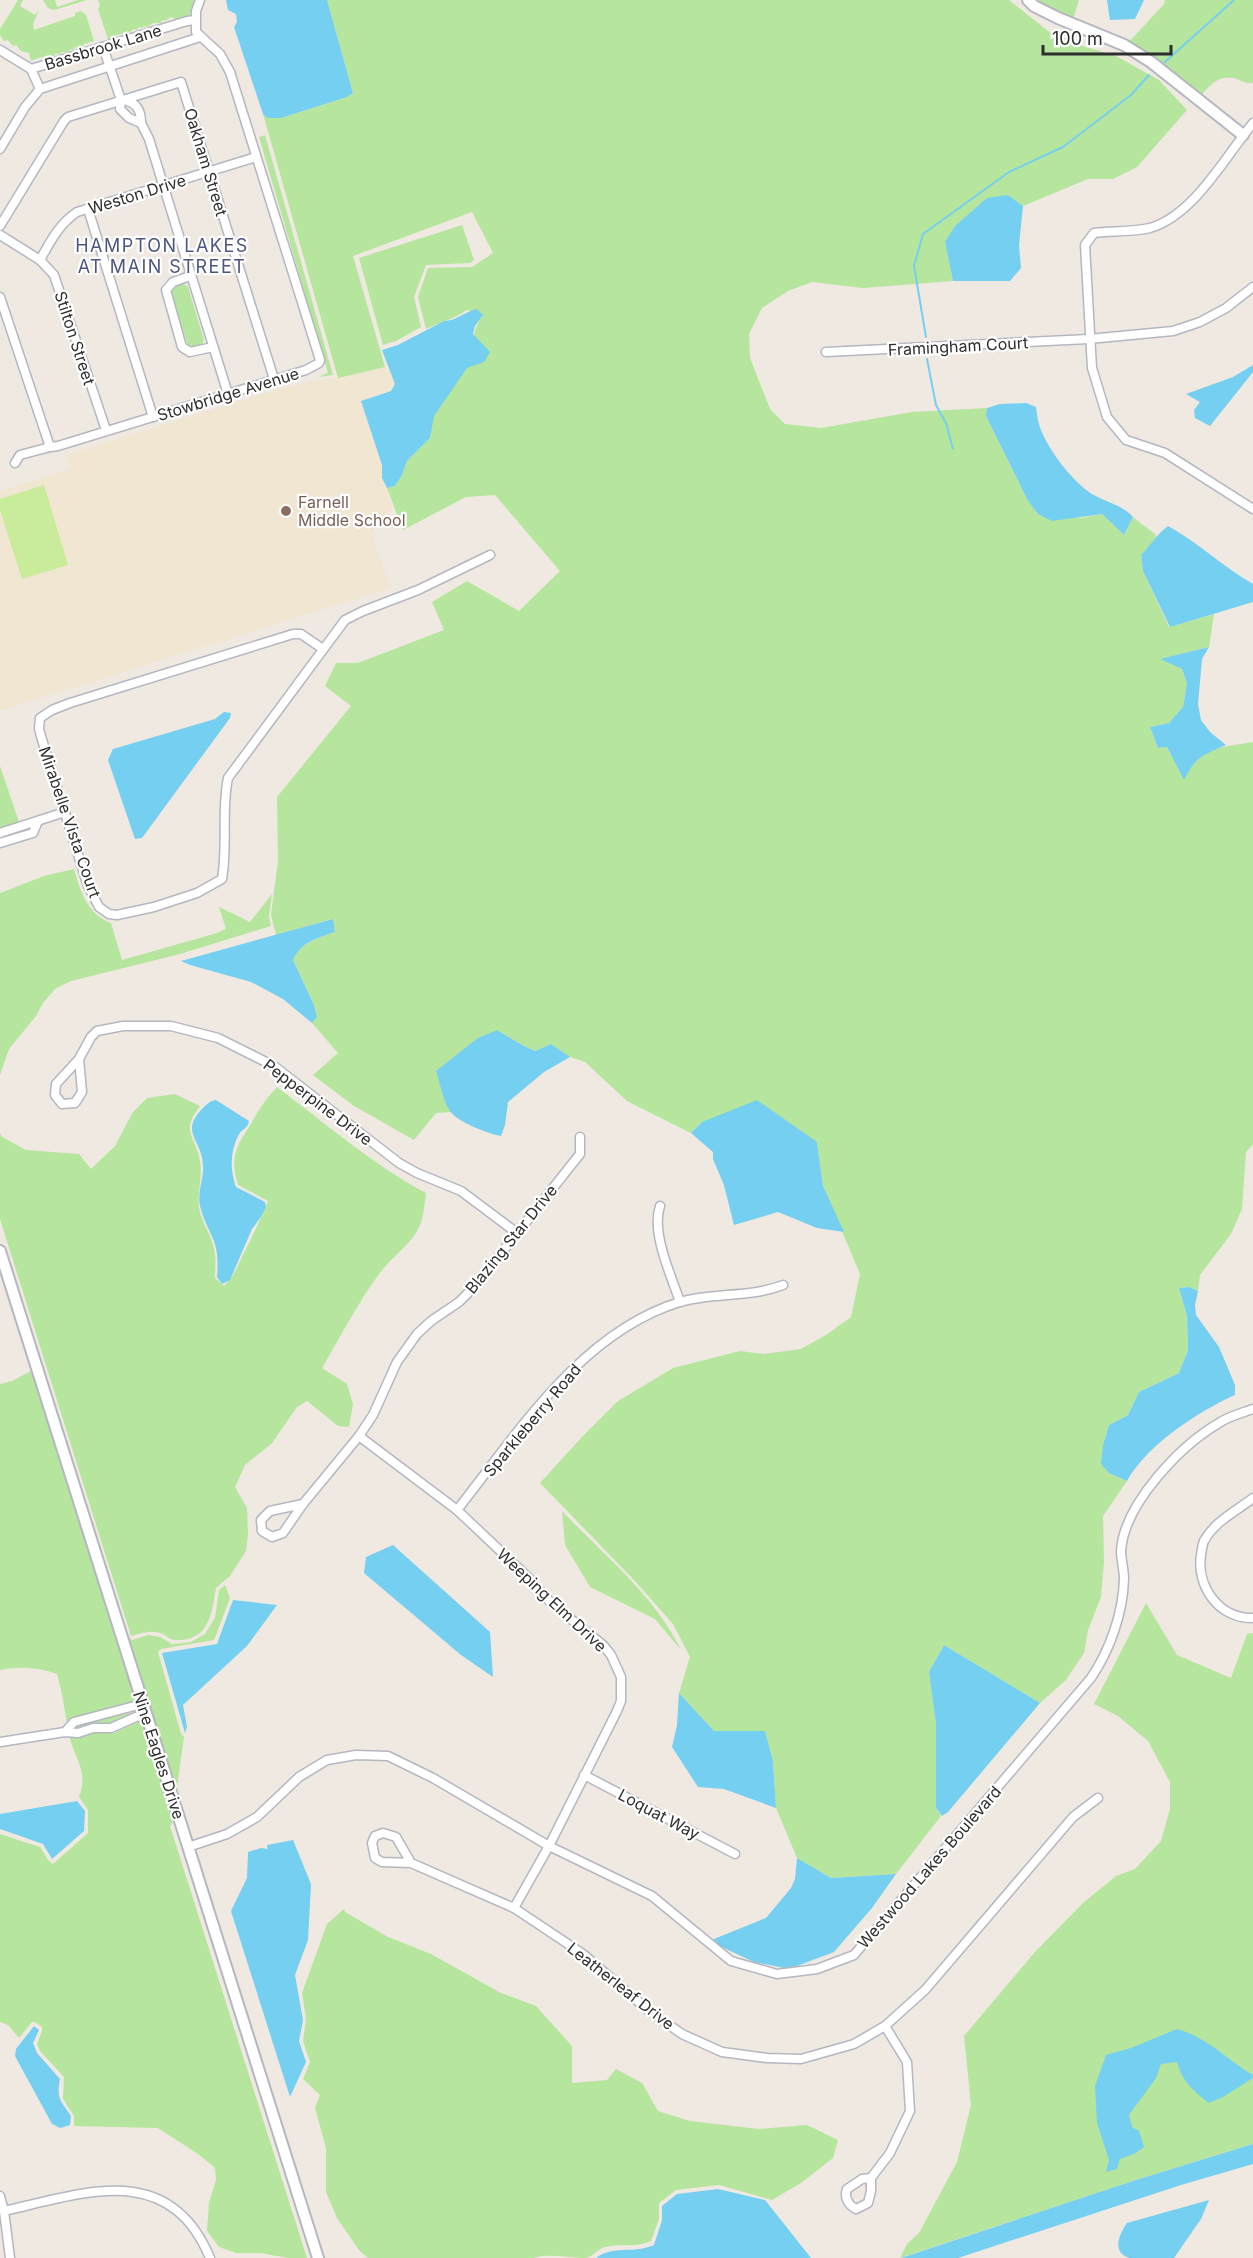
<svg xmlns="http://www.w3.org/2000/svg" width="1253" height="2258" viewBox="0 0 1253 2258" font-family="Inter,sans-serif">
  <rect width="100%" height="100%" fill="#efe9e1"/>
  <!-- education -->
  <path fill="#f0e6d1" d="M385,367L391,369L395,384L391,390L361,401L382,465V478L393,508L371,533L391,588L0,711V491L70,469L66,455L285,387Z"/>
  <!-- green -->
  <g fill="#b6e59e">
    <path d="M18,0H23L20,6L35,15L39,10L33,24L34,30L75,16V13L81,11L86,15L94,41L84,44L82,48L80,46L78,49L75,47L73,50L70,49L69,52H61L60,55L56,53L54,56H47L45,59L41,57L31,61L29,53L21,51L16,45L13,46L8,40L4,41L0,35V29Z"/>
    <path d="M43,0H55L57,7L78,0H87L54,10L48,8Z"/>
    <path d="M98,0H195L189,17L180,21L171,17L165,21L162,20L161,23H153L147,27L144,26L142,28L139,27L137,30L134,29L128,33L125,32L123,34L116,35L115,37L117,39L110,41L108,39L98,9L100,5Z"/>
    <path d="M327,0H1009L1048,31L1083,46L1116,56L1159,80L1187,110L1137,167L1113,179H1088L1023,206L1008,195L945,242L953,281L863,288L812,282L788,291L762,308L749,334L750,358L770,409L785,424L821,428L912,412L987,408L986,416L1028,501L1038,514L1080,518L1102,514L1124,535L1133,517L1156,535L1155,541L1141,555L1143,571L1169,627L1214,614L1209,647L1161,659L1182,669L1187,683L1183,707L1169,723L1150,727L1158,748L1167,747L1184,779C1201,746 1219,748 1253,742V1144L1246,1152L1242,1209L1231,1234L1200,1275L1198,1291L1189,1287L1179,1288L1187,1316L1188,1350L1179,1373L1139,1392L1128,1415L1109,1425L1103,1445L1109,1473L1127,1481L1103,1516L1104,1561L1101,1597L1088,1630L1084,1653L1066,1680L1040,1703L944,1645L929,1672L936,1724V1808L941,1816L896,1874L831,1878L797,1858L776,1808L773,1761L765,1731H714L679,1693L690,1657L673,1624L635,1581L540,1483L582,1437L618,1401L673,1368L740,1351L763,1354L801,1349L826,1335L851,1317L860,1274L823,1186L817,1142L702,1122L691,1133L627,1101L585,1062L570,1057L551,1044L535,1051L522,1045L497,1030L436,1071L451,1112L436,1113L414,1140L354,1106L313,1075L338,1053L312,1023L317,1017L314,1005L293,960C301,943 317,938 335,932L332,919L276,935L271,915L278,860L277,797L351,706L325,686L336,663H358L444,630L432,602L467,581L519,611L560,571L495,495L466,497L403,530L387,488L395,486L402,475L407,461L430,438L433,417L467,367L478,362C474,341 470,334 483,315L467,310C454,319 441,322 426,329L418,297L428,268L472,267L493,253L472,212L353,256L385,367L338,378L263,114L267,118H281L347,97L353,93Z"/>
    <path d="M1034,0H1079L1073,19Z"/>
    <path d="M1165,0H1253V83C1245,84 1241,80 1234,78C1219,75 1209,85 1201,96L1129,42L1164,4Z"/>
    <path d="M265,135L333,375L318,377L328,373L259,137Z"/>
    <path d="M462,225L474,260L470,263L426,265L414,297L421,327L396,341L383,345L359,258Z"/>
    <path d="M182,283L188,287L204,340L202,345L192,348L188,345L170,290L173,287Z"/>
    <path d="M0,766L20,825L0,830Z"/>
    <path d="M74,869C81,892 87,914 111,923L122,960L217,933L226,929L219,907L250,922L272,894L269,916L271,926L180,954L71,981L55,989L43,1003L36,1016L9,1049L0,1075V893L44,876Z"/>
    <path d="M277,1087C326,1124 372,1164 426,1193C424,1206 424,1221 416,1233C409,1245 389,1260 379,1274C357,1304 341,1336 322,1368L347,1384L353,1404L349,1427L338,1426L307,1401L297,1407L272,1443L245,1465L235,1487L247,1508L248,1534L246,1551L230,1576L216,1588C212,1613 209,1642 175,1640C170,1640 167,1636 163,1634C152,1629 142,1633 131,1636L0,1219V1133L2,1137L26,1150L79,1154L91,1169L115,1146L133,1112L147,1098L175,1094L200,1106C180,1133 195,1134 200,1161C203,1176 197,1192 199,1207C201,1221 208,1229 212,1242C217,1254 215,1266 215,1278L224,1286C236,1275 240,1259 248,1245C255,1230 262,1217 268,1201L238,1185C230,1160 235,1148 249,1127C259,1110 263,1102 277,1087Z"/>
    <path d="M33,1370L137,1701L106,1709L108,1718L140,1711L125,1716L109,1725L114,1733L143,1720L173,1815L172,1824L170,1826L307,2258H288L261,2253H236L219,2247L207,2231L209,2202L216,2180L215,2168L198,2154L158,2128L74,2126V2116L63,2099L64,2077L40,2051L37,2044L42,2031V2027L35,2022H32L19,2038L8,2025L0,2022V1834L40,1847L49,1861L53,1864L88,1833V1810L79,1797C89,1770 74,1759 69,1734C65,1714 63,1694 57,1674C39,1667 18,1666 0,1670V1384L12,1381Z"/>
    <path d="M562,1511C603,1554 655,1596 681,1650L655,1619L590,1587L565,1545Z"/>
    <path d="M225,1585L230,1598L214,1640L161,1649L158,1652L181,1734L184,1737L176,1795L128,1637L132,1640L148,1635L160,1637L172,1644L191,1642L205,1634L215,1618L219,1590Z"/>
    <path d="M1146,1603L1177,1655L1231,1678L1247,1634L1253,1633V2144L1136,2180L900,2258L907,2244L919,2233L957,2162L971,2105L964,2036L1035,1952L1084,1902L1116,1876L1135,1869L1161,1841L1170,1809V1782L1148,1741L1118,1716L1094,1704Z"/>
    <path d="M344,1909L345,1912L388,1937L431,1954L499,1992L536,2006L572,2046V2083L607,2080L616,2069L642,2083L658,2111L690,2121L759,2129L807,2125L838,2140L833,2158L801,2183L772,2200L719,2185L676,2190L659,2203V2219L651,2241C636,2248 621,2243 605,2247C597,2249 593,2257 585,2258C569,2258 548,2253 533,2258H368L359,2250L337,2218L326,2192V2148L315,2108L320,2095L303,2079L310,2062L303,2041L306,2019L302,1993L327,1924Z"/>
  </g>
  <!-- pitch -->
  <path fill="#c9ec9a" d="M44,485L68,565L22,579L0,510V499Z"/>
  <!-- water -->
  <g fill="#75cff0">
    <path d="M226,0H327L353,93L347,97L281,118H267L263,114L234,27L237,22L236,14L228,10Z"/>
    <path d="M1107,0H1144L1135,19L1110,20Z"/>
    <path d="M1008,195L1023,206L1019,245L1021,268L1010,281H953L945,242L955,226L987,198Z"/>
    <path d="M477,309L483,315L475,326L473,334L490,352L484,362L467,368L434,416L430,438L407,461L402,475L395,486L387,488L382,478V465L361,401L391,391L395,384L382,350L398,345L444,321C456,321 466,311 477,309Z"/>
    <path d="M1253,365V372L1210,426L1195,418L1194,410L1200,402L1186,394L1233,377Z"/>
    <path d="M1026,403L1036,407C1037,415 1038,423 1041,430C1050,452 1070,478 1089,492C1103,502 1122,504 1133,517L1124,535L1102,514L1052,521L1038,514L1028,501L986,416L987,408L1000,404Z"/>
    <path d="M1168,526C1198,542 1223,567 1253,584V602L1170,627L1143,571L1141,555C1151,545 1157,534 1168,526Z"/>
    <path d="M1209,647L1202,659L1198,704L1201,720L1210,732L1226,745C1203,755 1196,756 1184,780L1167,747L1158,748L1150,727L1169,723L1183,707L1187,683L1182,669L1160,659Z"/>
    <path d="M224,712L231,713L230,718L142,838L135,839L108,760L113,749L215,719Z"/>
    <path d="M333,919L335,932C318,938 301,942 293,960L314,1005L317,1017L312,1023L283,999L251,982L190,965L181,961Z"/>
    <path d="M497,1030L522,1045L535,1051L551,1044L570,1057L544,1072L508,1102L505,1125L501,1136C489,1134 457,1122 450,1111C443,1101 440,1083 436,1071L478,1038Z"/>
    <path d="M216,1100L249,1121C248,1129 241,1129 238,1136C230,1152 230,1171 236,1187L265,1202L266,1207L261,1217L252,1229L230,1280L222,1284L217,1277C218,1265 218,1252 214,1241C209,1229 203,1219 200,1206C197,1192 204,1179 203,1165C202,1140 180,1133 201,1110C206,1105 209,1101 216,1100Z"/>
    <path d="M757,1100L817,1142L823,1186L844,1232L817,1228L778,1212L734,1225L724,1185L713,1159V1152L691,1133L702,1122Z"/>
    <path d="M1189,1287L1198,1291L1195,1305L1196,1315L1219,1347L1235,1385V1395C1197,1412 1147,1445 1127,1481L1109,1473L1101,1464L1103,1445L1109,1425L1128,1415L1139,1392L1179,1373L1188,1350L1187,1316L1179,1288Z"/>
    <path d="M393,1545L490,1632L493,1677L461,1655L364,1573L366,1557Z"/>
    <path d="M233,1600L277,1605L247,1646L183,1705L187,1727L185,1733L162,1653L217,1644Z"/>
    <path d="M944,1645L1040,1703L948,1812L942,1816L936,1808V1724L929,1672Z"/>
    <path d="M679,1693L714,1731H765L773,1761L776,1808L724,1789L698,1787L672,1747L677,1725Z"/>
    <path d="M77,1801L85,1811L84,1831L52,1859L43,1844L0,1829V1814Z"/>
    <path d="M293,1840L311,1884L308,1940L295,1975L303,2020L299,2041L306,2062L290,2097L231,1911L247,1878L248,1852L261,1848L268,1849L267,1845Z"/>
    <path d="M797,1858L831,1878L896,1874L872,1908L834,1952L789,1969L754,1962L709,1941L766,1918L791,1888L795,1879Z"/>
    <path d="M34,2026L39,2030L33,2043L37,2053L60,2079C56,2099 61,2101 71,2116L70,2125L60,2128L52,2124L15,2056L16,2049Z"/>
    <path d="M1177,2029C1207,2037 1227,2060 1253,2075V2078L1223,2097L1209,2103C1193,2090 1183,2083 1177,2062L1161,2064L1156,2078L1129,2115L1132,2127L1139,2131L1144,2147L1134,2154L1120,2159L1117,2169L1106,2172L1109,2160L1097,2123L1095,2086L1106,2055L1131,2048Z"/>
    <path d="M1253,2144V2164L1181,2185L958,2258H901L1136,2180Z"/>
    <path d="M718,2189L765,2200L811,2258H596C613,2245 634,2254 654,2245L662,2220V2206L677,2194Z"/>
    <path d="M1209,2200L1201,2219L1174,2258C1162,2258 1141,2258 1130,2258C1111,2253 1119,2234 1127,2223Z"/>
  </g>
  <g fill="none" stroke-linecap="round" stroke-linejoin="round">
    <!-- stream -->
    <g stroke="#75cff0" stroke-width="2">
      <path d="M1165,62L1234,0"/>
      <path d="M926,337L914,266L923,234L1009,172L1063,147L1131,95L1149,75"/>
      <path d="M927,359L936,405L946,423L953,449"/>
    </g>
    <defs>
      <g id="minor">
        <path d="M103,47L121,100L120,109L129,118L141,123L149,139L228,394"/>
        <path d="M0,50L31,69"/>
        <path d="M31,69L187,21L195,20"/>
        <path d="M40,89L200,37"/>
        <path d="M124,100C137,103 141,110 141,123"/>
        <path d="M1253,123C1225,157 1194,215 1150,228C1133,232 1112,231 1094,233L1085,245L1092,368L1107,417L1126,440L1165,453L1253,509"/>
        <path d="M0,149L25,107L40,89L31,69"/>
        <path d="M88,209L153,417"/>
        <path d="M0,226L64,121L68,117L181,82L274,379"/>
        <path d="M0,235L40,260L54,275L106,430"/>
        <path d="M40,260C50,242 59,224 77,212L256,157"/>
        <path d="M190,276L173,282L166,290L182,347L190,352L213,347"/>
        <path d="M0,297L50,447L58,446L306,370L319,363L320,360L230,72L220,54L196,32V11L200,0"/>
        <path d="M826,352L1089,339L1173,331L1200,322L1226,308L1253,287"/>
        <path d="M15,463L20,455L50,447"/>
        <path d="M323,649L301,634H293L70,703L52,710L40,718L39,729L43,743L88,886L99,907L109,914L117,915L154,907L197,893L222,879C228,846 221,812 228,778L345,620L363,611L418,590L490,555"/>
        <path d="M0,833L65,812"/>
        <path d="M0,843L33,833L38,821"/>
        <path d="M79,1059L82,1092L75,1103L62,1104L55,1095L56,1084L79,1059L91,1037L97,1031L123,1026H171L218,1038L274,1066L399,1163L417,1173L461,1191L517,1233"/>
        <path d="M660,1206C651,1233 671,1275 680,1302"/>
        <path d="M359,1436L457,1510L530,1579L551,1603L603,1645L611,1655L621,1677V1701L617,1711L549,1846L514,1908"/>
        <path d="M1253,1498C1235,1512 1215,1521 1204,1541C1202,1545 1202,1550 1201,1555C1196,1586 1219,1619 1253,1618"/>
        <path d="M303,1504L270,1511L261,1520L262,1531L272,1537L283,1533L303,1504L359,1436L373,1415L397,1362L417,1334L431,1321L459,1302L476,1285L580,1154V1137"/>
        <path d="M457,1510C518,1433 581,1332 680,1302C713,1292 750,1298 783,1285"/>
        <path d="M65,1732L74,1722L142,1704"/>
        <path d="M0,1742L65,1732L78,1733L93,1728H111L136,1717L146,1715"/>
        <path d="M584,1775L735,1854"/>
        <path d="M188,1847L227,1834L257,1817L299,1777L327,1760L356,1755L388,1756L433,1778L549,1846L652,1896L731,1961L777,1974L817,1969L854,1955L1091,1678C1110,1650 1123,1613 1124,1579C1124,1569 1121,1560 1121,1551C1124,1504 1180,1446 1219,1423C1229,1416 1242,1413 1253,1409"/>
        <path d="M411,1863L396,1837L383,1833L375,1836L372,1843L375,1858L382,1862L411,1863L514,1908L583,1954L649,2011L682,2034L722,2052L767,2058L801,2059L854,2044L885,2026L925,1990L1073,1817L1098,1798"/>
        <path d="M871,2178L862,2179L847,2189C844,2197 848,2205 856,2209L868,2203L871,2191V2178L890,2153L910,2111L907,2062L885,2026"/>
        <path d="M0,2196L4,2211L10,2258"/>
        <path d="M4,2211C84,2193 169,2160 210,2258"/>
      </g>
      <g id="tertiary">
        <path d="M1028,0L1034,6L1058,18L1124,45L1151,62L1243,135"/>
        <path d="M0,1251L318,2258"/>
      </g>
    </defs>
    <!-- minor casing -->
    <use href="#minor" stroke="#b4b7c1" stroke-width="11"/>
    <!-- tertiary casing -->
    <use href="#tertiary" stroke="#b4b7c1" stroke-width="14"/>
    <!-- minor -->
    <use href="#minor" stroke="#fff" stroke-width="8"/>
    <!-- tertiary -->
    <use href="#tertiary" stroke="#fff" stroke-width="10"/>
  </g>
  <!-- markers -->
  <circle fill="#8d6e63" stroke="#fff" stroke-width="2" cx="286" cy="511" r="6"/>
  <g text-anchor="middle" stroke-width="4.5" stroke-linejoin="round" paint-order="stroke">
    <!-- street labels -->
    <g font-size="16" fill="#2e2e2e" stroke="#fff">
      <text transform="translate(103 47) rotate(-17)" y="6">Bassbrook Lane</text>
      <text transform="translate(206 162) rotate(73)" y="6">Oakham Street</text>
      <text transform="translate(137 194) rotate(-17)" y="6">Weston Drive</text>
      <text transform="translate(75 338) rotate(72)" y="6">Stilton Street</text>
      <text transform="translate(958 346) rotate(-3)" y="6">Framingham Court</text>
      <text transform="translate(228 394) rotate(-17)" y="6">Stowbridge Avenue</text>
      <text transform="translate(70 822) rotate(71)" y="6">Mirabelle Vista Court</text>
      <text transform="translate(318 1102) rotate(37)" y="6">Pepperpine Drive</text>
      <text transform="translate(511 1239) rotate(-51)" y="6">Blazing Star Drive</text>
      <text transform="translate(532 1420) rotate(-50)" y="6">Sparkleberry Road</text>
      <text transform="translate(552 1600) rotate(43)" y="6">Weeping Elm Drive</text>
      <text transform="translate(159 1755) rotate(72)" y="6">Nine Eagles Drive</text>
      <text transform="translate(659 1814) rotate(28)" y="6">Loquat Way</text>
      <text transform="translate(929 1867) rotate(-49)" y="6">Westwood Lakes Boulevard</text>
      <text transform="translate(621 1986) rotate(38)" y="6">Leatherleaf Drive</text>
    </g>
    <!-- education labels -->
    <g font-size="16" fill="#785e54" stroke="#fff" text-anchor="start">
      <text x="298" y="508">Farnell<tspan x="298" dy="18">Middle School</tspan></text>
    </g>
    <!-- neighbourhood labels -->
    <g font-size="18" letter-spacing="1.5" fill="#4d5680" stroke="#fff">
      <text x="162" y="252">HAMPTON LAKES<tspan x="162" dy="21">AT MAIN STREET</tspan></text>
    </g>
  </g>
  <!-- scale -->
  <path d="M1043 45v9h128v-9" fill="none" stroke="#2e2e2e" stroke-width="3"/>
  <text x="1052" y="45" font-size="18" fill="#2e2e2e" stroke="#ffffff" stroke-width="4.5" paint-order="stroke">100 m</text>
</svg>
